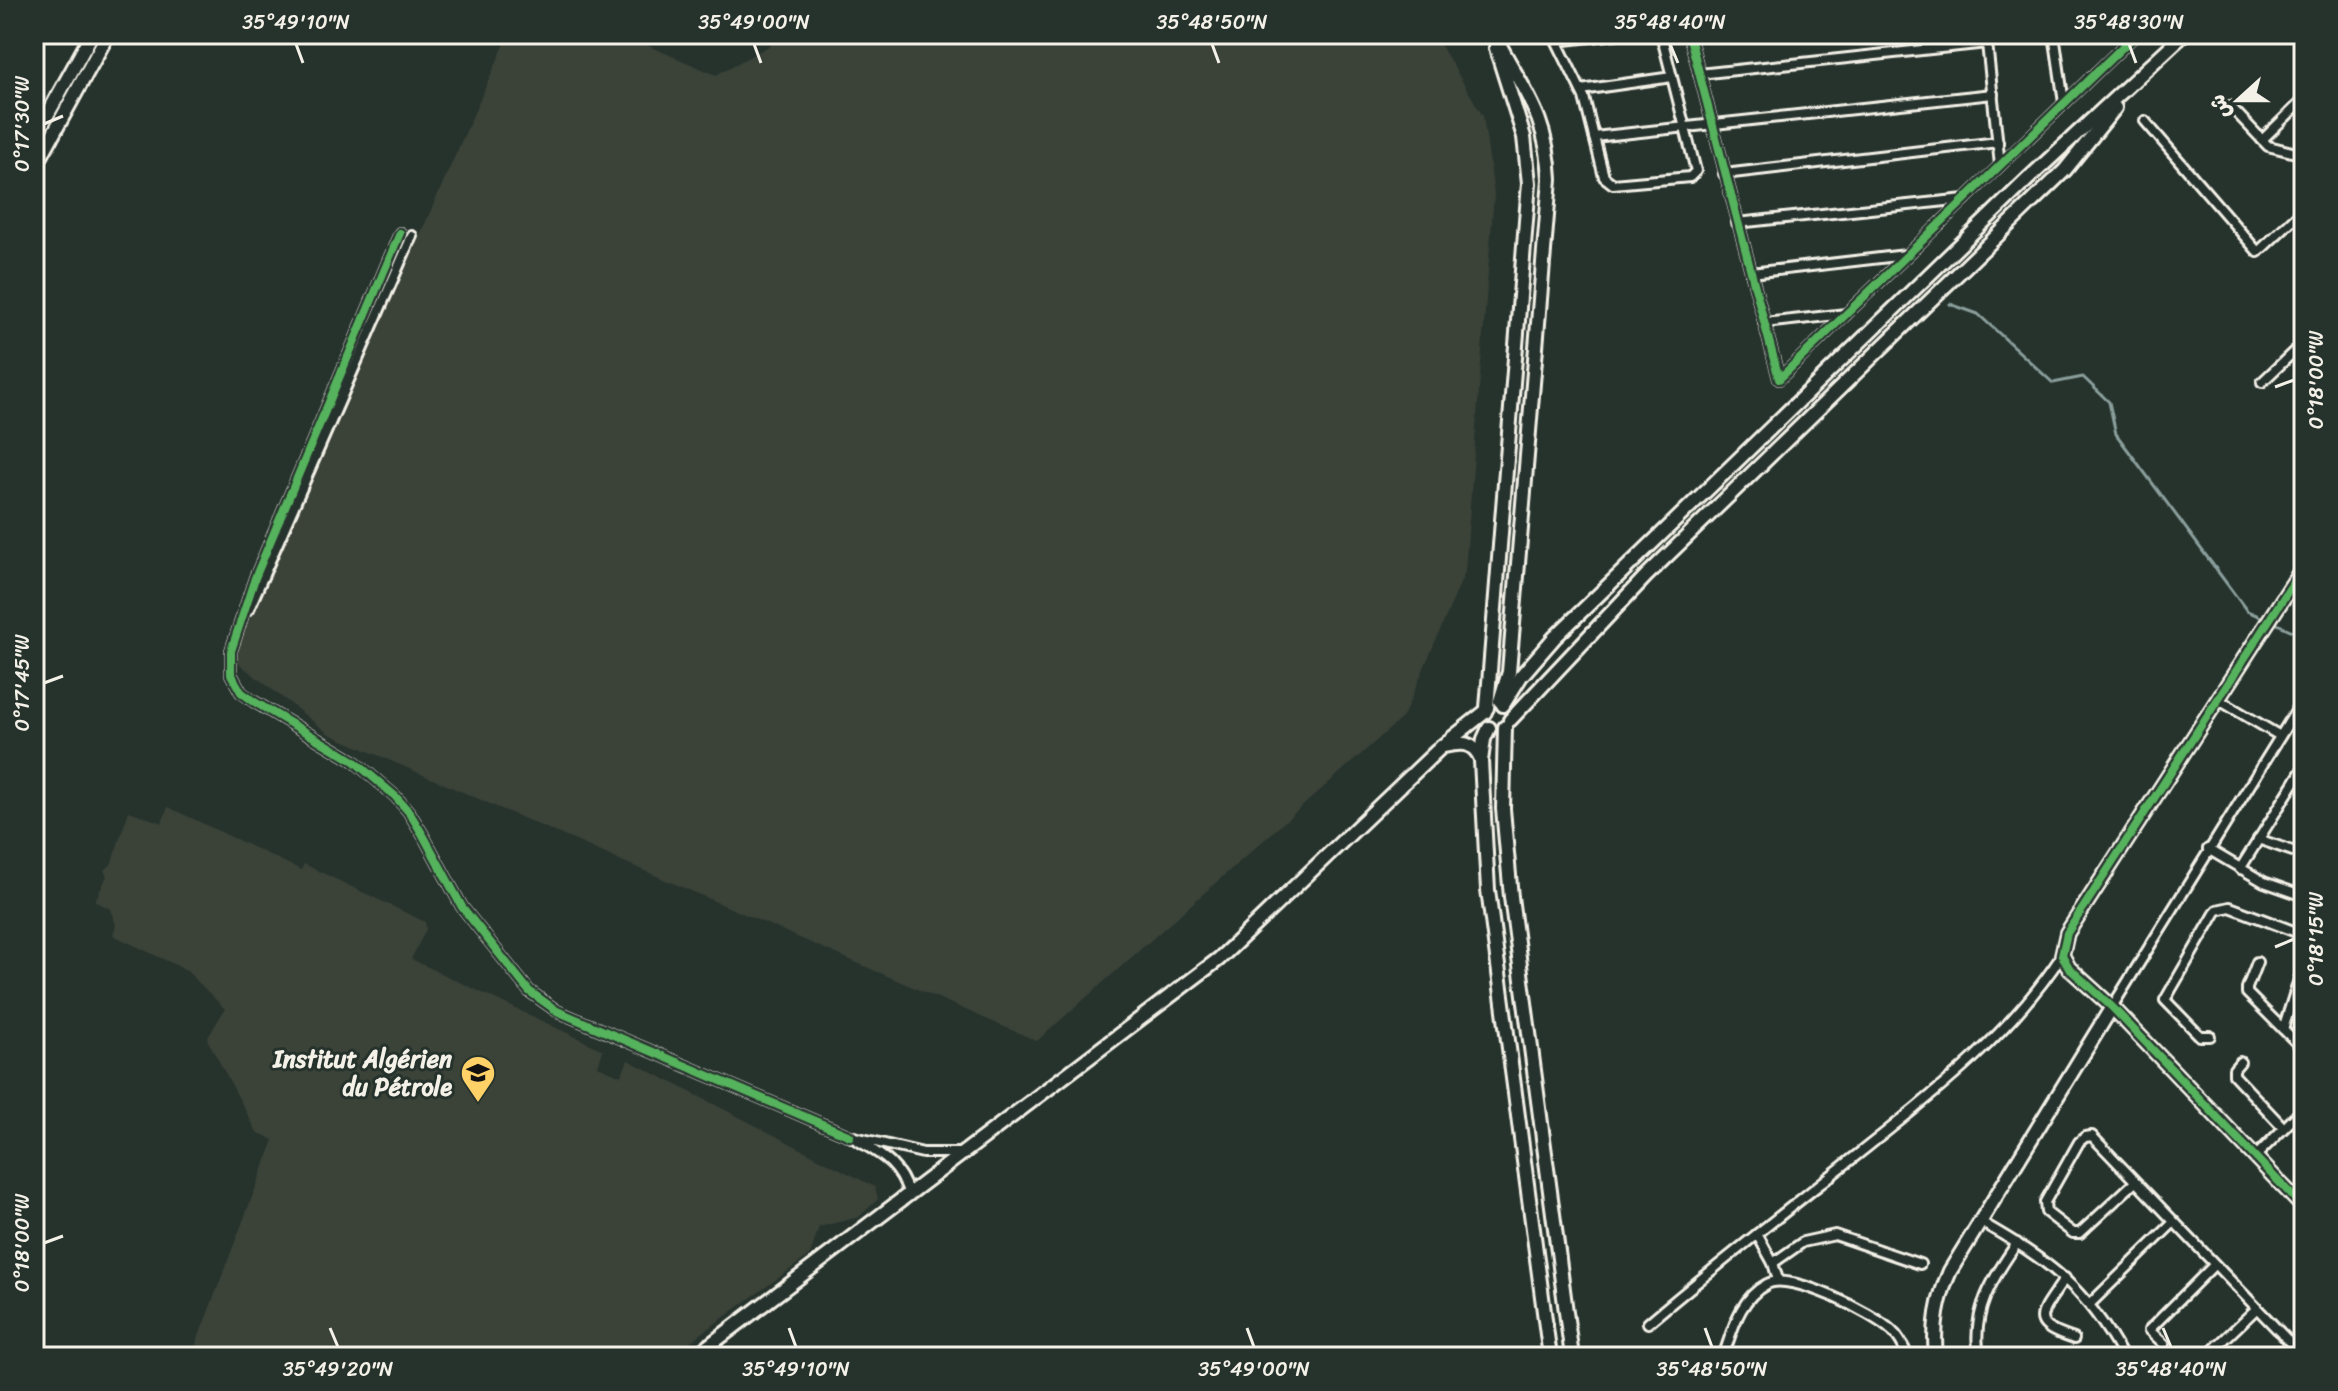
<svg xmlns="http://www.w3.org/2000/svg" width="2338" height="1391" viewBox="0 0 2338 1391" font-family="Sriracha,'Playpen Sans Arabic',sans-serif">
  <rect width="100%" height="100%" fill="#26332d"/>
  <filter id="ink" filterUnits="userSpaceOnUse"><feTurbulence type="fractalNoise" baseFrequency=".0125" numOctaves="2"/><feDisplacementMap in="SourceGraphic" scale="16" xChannelSelector="R" yChannelSelector="G"/><feConvolveMatrix kernelMatrix="1 2 1 2 8 2 1 2 1" color-interpolation-filters="sRGB"/></filter>
  <g filter="url(#ink)">
    <!-- built -->
    <g fill="#3b4339">
      <path d="M509,34H621L716,75L791,34H1434L1483,116L1494,194L1465,572L1403,717L1037,1041L329,734L237,662L241,639Z"/>
      <path d="M168,807L301,870L304,864L425,922L426,929L411,959L603,1050L598,1066L621,1076L628,1060L875,1187L878,1199L859,1217L819,1227L810,1255L669,1357H191L274,1140L257,1132L207,1039L225,1009L186,970L113,935L116,925L110,909L95,901L107,876L104,870L111,865L129,811L162,823Z"/>
    </g>
    <g fill="none" stroke-linecap="round" stroke-linejoin="round">
      <!-- stream -->
      <g stroke="#8b9f9c" stroke-width="3">
        <path d="M1950,304L1978,314L2053,383L2083,377L2109,402L2116,434L2247,611L2261,617"/>
        <path d="M2277,624L2304,636"/>
      </g>
      <defs>
        <g id="street">
          <path d="M1553,34L1584,97L1604,177L1613,184L1690,177L1696,171L1661,34"/>
          <path d="M1689,34L1779,379L2136,34"/>
          <path d="M1986,34L2000,165"/>
          <path d="M2054,34L2064,103"/>
          <path d="M2299,34L2304,39"/>
          <path d="M1557,41L1616,34"/>
          <path d="M1699,74L1987,43"/>
          <path d="M1581,90L1672,77"/>
          <path d="M2230,106L2268,146L2304,155"/>
          <path d="M2145,121L2258,252L2304,209"/>
          <path d="M1594,137L1993,94"/>
          <path d="M2262,140L2304,99"/>
          <path d="M1724,174L1998,142"/>
          <path d="M1737,223L1965,199"/>
          <path d="M400,233L255,578L231,651V674L241,692L253,701L354,761L395,796L409,812L423,835L462,907L529,991L557,1011L850,1136"/>
          <path d="M1751,273L1906,255"/>
          <path d="M1764,323L1846,314"/>
          <path d="M2262,382L2304,342"/>
          <path d="M249,609L412,236"/>
          <path d="M2219,700L2280,736"/>
          <path d="M2258,839L2304,855"/>
          <path d="M2208,849L2264,882L2304,896"/>
          <path d="M2240,869L2304,767"/>
          <path d="M2257,962L2247,988V993L2304,1050"/>
          <path d="M2112,1007L2304,698"/>
          <path d="M2283,1029L2304,964"/>
          <path d="M2210,1036H2200L2165,1000L2217,910L2230,907L2304,935"/>
          <path d="M2240,1062L2234,1069V1075L2283,1127"/>
          <path d="M2255,1157L2304,1108"/>
          <path d="M2134,1183L2080,1233H2073L2046,1212L2045,1202L2079,1142L2085,1137L2092,1136L2299,1352L2294,1357"/>
          <path d="M909,1195C899,1161 879,1154 850,1136L923,1153H963"/>
          <path d="M1981,1222C2047,1260 2086,1287 2123,1357"/>
          <path d="M1757,1234L1773,1263L1778,1280"/>
          <path d="M1773,1263L1803,1242L1835,1235L1920,1264"/>
          <path d="M2065,1278C2042,1314 2024,1323 2074,1339"/>
          <path d="M2090,1304L2173,1223"/>
          <path d="M1648,1323C1720,1262 1794,1205 1867,1147C1939,1090 2012,1032 2062,955"/>
          <path d="M2164,1344L2149,1330L2214,1265"/>
          <path d="M1723,1357C1733,1329 1739,1299 1767,1284C1790,1271 1873,1313 1892,1331C1900,1338 1904,1347 1908,1357"/>
          <path d="M1979,1357C1971,1311 1992,1280 2017,1243"/>
          <path d="M2206,1357L2256,1309"/>
        </g>
        <g id="secondary">
          <path d="M1494,34C1522,90 1547,113 1550,179L1509,672L1500,701"/>
          <path d="M34,139L92,34"/>
          <path d="M34,169L108,34"/>
          <path d="M2304,566L2067,933L2062,955L2069,968L2112,1007L2304,1208"/>
          <path d="M1503,705L1521,676L1554,638L2028,179L2184,34"/>
          <path d="M1487,708L1529,183L1524,137L1496,48"/>
          <path d="M1510,720L1646,576L2065,170L2115,108"/>
          <path d="M1505,727L1503,809L1511,897L1572,1357"/>
          <path d="M1489,728L1484,739L1481,761L1488,890L1550,1357"/>
          <path d="M1444,746C1461,742 1473,741 1481,759"/>
          <path d="M694,1357L1219,959L1441,747L1485,712"/>
          <path d="M1936,1357C1933,1326 1937,1300 1950,1271L2112,1007"/>
        </g>
      </defs>
      <!-- street casing -->
      <use href="#street" stroke="#f4f1e8" stroke-width="14"/>
      <!-- secondary casing -->
      <use href="#secondary" stroke="#f4f1e8" stroke-width="18"/>
      <!-- street -->
      <use href="#street" stroke="#26332d" stroke-width="8"/>
      <!-- secondary -->
      <use href="#secondary" stroke="#26332d" stroke-width="12"/>
      <defs>
        <g id="cycleway">
          <path d="M1689,34L1779,379L2136,34"/>
          <path d="M400,233L255,578L231,651V674L241,692L253,701L354,761L395,796L409,812L423,835L462,907L529,991L557,1011L850,1136"/>
          <path d="M2304,566L2067,933L2062,955L2069,968L2112,1007L2304,1208"/>
        </g>
      </defs>
      <!-- cycleway casing -->
      <use href="#cycleway" stroke="#26332d" stroke-width="13"/>
      <!-- cycleway -->
      <use href="#cycleway" stroke="#56b35d" stroke-width="8"/>
    </g>
  </g>
  <!-- ticks -->
  <path fill="none" stroke="#f4f1e8" stroke-width="3" d="M296,44L303,63M754,44L761,63M1212,44L1219,63M1670,44L1678,63M2129,44L2136,63M44,124L63,116M2275,387L2294,380M44,683L63,676M2275,947L2294,939M44,1243L63,1236M330,1328L338,1347M789,1328L796,1347M1247,1328L1254,1347M1705,1328L1712,1347M2163,1328L2171,1347"/>
  <!-- icons -->
  <defs>
    <symbol id="university-pin" viewBox="-11 -11 22 30"><path d="M0 17L-7.5 6A9.5 9.5 0 1 1 7.5 6Z" fill="#ffd166" stroke="#26332d"/><path d="M0-5L7-2L0 1L-7-2ZM-4 1L0 2.5L4 1V4Q0 6-4 4Z" fill="#111"/></symbol>
  </defs>
  <g fill-rule="evenodd">
    <use href="#university-pin" x="458" y="1053" width="40" height="54"/>
  </g>
  <g text-anchor="middle" stroke-width="6" stroke-linejoin="round" paint-order="stroke">
    <!-- poi labels -->
    <g font-size="24" font-weight="bold" fill="#f4f1e8" stroke="#26332d" text-anchor="end">
      <text x="452" y="1067">Institut Algérien<tspan x="452" dy="28">du Pétrole</tspan></text>
    </g>
  </g>
  <!-- margin -->
  <rect width="2338" height="1391" fill="none" stroke="#26332d" stroke-width="88"/>
  <!-- north arrow -->
  <g transform="translate(2238 100) rotate(249)" stroke="#26332d" stroke-width="6" paint-order="stroke">
  <path d="M0-6L14 30L0 20L-14 30Z" fill="#f4f1e8"/>
  <text y="-12" font-size="22" font-weight="bold" text-anchor="middle" fill="#f4f1e8">ش</text>
  </g>
  <rect x="44" y="44" width="2250" height="1303" fill="none" stroke="#f4f1e8" stroke-width="3"/>
  <g font-size="20" text-anchor="middle" fill="#f4f1e8">
    <text x="296" y="29">35°49'10"N</text>
    <text x="754" y="29">35°49'00"N</text>
    <text x="1212" y="29">35°48'50"N</text>
    <text x="1670" y="29">35°48'40"N</text>
    <text x="2129" y="29">35°48'30"N</text>
    <text transform="translate(22 124) rotate(-90)" y="7">0°17'30"W</text>
    <text transform="translate(2316 380) rotate(-90)" y="7">0°18'00"W</text>
    <text transform="translate(22 683) rotate(-90)" y="7">0°17'45"W</text>
    <text transform="translate(2316 939) rotate(-90)" y="7">0°18'15"W</text>
    <text transform="translate(22 1243) rotate(-90)" y="7">0°18'00"W</text>
    <text x="338" y="1376">35°49'20"N</text>
    <text x="796" y="1376">35°49'10"N</text>
    <text x="1254" y="1376">35°49'00"N</text>
    <text x="1712" y="1376">35°48'50"N</text>
    <text x="2171" y="1376">35°48'40"N</text>
  </g>
</svg>
